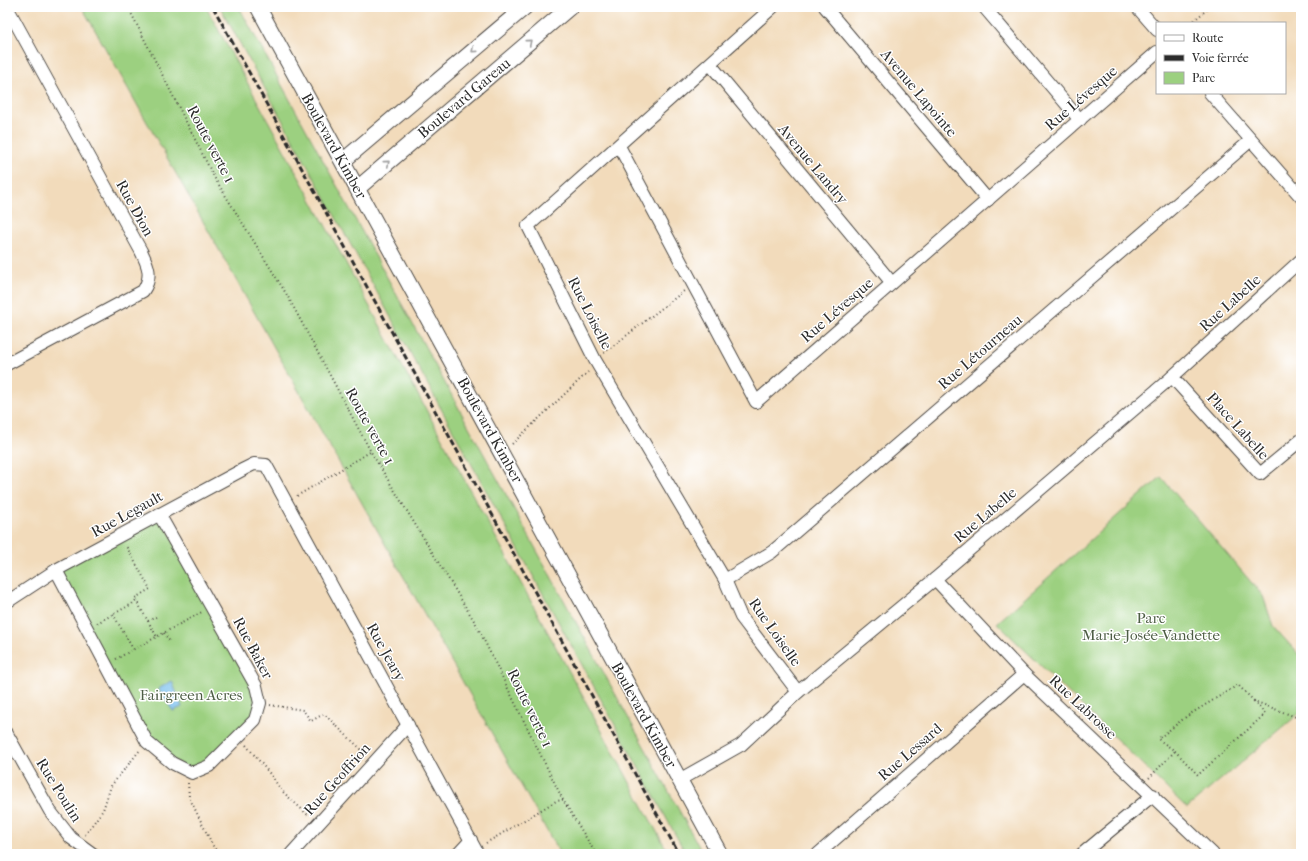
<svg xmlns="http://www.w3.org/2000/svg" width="1308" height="861" viewBox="0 0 1308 861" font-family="'IM FELL French Canon',serif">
  <rect width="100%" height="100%" fill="#fff"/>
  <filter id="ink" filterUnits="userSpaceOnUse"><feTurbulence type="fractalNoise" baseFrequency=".025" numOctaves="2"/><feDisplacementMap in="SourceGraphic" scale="8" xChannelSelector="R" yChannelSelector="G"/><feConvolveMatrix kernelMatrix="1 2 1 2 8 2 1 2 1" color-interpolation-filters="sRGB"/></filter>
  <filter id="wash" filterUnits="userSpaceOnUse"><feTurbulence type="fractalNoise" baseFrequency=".012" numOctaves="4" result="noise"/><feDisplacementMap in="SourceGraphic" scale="16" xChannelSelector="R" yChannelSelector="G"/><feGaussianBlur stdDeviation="0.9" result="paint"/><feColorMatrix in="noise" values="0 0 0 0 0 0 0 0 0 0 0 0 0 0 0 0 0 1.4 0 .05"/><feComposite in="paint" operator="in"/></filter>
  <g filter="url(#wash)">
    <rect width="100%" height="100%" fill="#f2dbbb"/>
    <!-- green -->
    <g fill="#9cd080" stroke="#647e56">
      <path d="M82,7H206L669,854H560Z"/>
      <path d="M220,7H239L703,854H686Z"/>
      <path d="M1161,477L1263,596L1273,626L1301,657V712L1187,808L997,623Z"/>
      <path d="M159,514L256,686L255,720L192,773L147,742L56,570Z"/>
    </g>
    <!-- water -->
    <path fill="#76beee" stroke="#50748c" d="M172,681L182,707L173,711L158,689Z"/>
  </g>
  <g filter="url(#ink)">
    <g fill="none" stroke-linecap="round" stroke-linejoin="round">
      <defs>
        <g id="minor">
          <path d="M773,7L528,226L595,360L725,580L741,617L798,692"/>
          <path d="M825,7L988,200"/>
          <path d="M984,7L1080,120"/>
          <path d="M1137,7L1157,30"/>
          <path d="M710,64L892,283"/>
          <path d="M1210,93L1301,197"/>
          <path d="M619,146L756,402L1157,52"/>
          <path d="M7,364L143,291C153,276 148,265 141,251L7,7"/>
          <path d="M1172,377L1260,474L1301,440"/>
          <path d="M56,570L147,742L172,763L192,773L209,766L255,720L260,703L256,686L159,514"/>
          <path d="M935,579L1024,674L1213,854"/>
          <path d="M725,580L772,552L1250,141"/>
          <path d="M7,602L56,570L244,469L254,464L266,465L478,854"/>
          <path d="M7,734L50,811L71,838L93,854"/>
          <path d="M679,780L741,745L798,692L935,579L1172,377L1301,260"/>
          <path d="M291,854L408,725"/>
          <path d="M458,854L471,840"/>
          <path d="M818,854L1024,674"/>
          <path d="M1082,854L1153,795"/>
        </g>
        <g id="tertiary">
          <path d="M258,7L720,854"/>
          <path d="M343,161L525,7"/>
          <path d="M358,188L570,7"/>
        </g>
      </defs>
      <!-- minor casing -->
      <use href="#minor" stroke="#494541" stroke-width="14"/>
      <!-- tertiary casing -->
      <use href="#tertiary" stroke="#494541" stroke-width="17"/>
      <!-- path -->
      <g stroke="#494541" stroke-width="2" stroke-dasharray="1 3" stroke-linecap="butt">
        <path d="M128,7L214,177L287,295L371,452L476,624L563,800L596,854"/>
        <path d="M1191,23L1210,7"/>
        <path d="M604,353L684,291"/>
        <path d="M512,444L588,372"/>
        <path d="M297,496L370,452"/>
        <path d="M136,600L157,637"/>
        <path d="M113,614L133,649"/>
        <path d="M148,621L156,617"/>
        <path d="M97,623L132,604L136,600L135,598L150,589L126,546"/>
        <path d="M164,633L170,642"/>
        <path d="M116,659L202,612"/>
        <path d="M1254,701L1265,714L1198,775L1175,751L1158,739L1187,716L1238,685L1254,701L1301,719"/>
        <path d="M270,705L303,710L311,721L324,714L366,754"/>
        <path d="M246,745L270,774L282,791L309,816"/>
        <path d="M1149,778L1175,751"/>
        <path d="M188,783L189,797L214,848L220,854"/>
        <path d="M85,835L103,810L111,786L140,750"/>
        <path d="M486,843L556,801L563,800"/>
      </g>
      <!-- minor -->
      <use href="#minor" stroke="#fff" stroke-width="12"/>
      <!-- tertiary -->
      <use href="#tertiary" stroke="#fff" stroke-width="15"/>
      <!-- rail -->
      <path stroke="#2b2b2b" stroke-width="3" stroke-dasharray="6 3" stroke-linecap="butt" d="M213,7L679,854"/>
    </g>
    <!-- one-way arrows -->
    <defs><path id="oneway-chevron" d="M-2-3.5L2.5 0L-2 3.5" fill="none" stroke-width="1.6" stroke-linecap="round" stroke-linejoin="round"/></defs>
    <g stroke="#a0a0a0">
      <use href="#oneway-chevron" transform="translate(529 42) rotate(-40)"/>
      <use href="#oneway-chevron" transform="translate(474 50) rotate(140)"/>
      <use href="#oneway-chevron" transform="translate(387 163) rotate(-40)"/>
    </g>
  </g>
  <g text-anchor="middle" stroke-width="3" stroke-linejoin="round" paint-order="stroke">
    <!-- street labels -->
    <g font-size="15" fill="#2b2b2b" stroke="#fff">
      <text transform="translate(919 93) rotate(50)" y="5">Avenue Lapointe</text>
      <text transform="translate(464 98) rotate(-40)" y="5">Boulevard Gareau</text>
      <text transform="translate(1081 98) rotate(-41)" y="5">Rue Lévesque</text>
      <text transform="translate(211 144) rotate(62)" y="5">Route verte 1</text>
      <text transform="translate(334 146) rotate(61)" y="5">Boulevard Kimber</text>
      <text transform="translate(813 164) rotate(50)" y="5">Avenue Landry</text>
      <text transform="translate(135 208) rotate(61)" y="5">Rue Dion</text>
      <text transform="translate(1230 303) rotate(-42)" y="5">Rue Labelle</text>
      <text transform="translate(837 310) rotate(-41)" y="5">Rue Lévesque</text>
      <text transform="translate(590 313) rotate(63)" y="5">Rue Loiselle</text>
      <text transform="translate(980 352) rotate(-41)" y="5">Rue Létourneau</text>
      <text transform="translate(370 426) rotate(61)" y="5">Route verte 1</text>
      <text transform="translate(1238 426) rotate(48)" y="5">Place Labelle</text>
      <text transform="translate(490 430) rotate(61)" y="5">Boulevard Kimber</text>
      <text transform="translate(127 514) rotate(-29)" y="5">Rue Legault</text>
      <text transform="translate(985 515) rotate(-40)" y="5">Rue Labelle</text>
      <text transform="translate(775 632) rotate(55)" y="5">Rue Loiselle</text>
      <text transform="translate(253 648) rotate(62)" y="5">Rue Baker</text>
      <text transform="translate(386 652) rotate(61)" y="5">Rue Jeary</text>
      <text transform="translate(1083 707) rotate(43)" y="5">Rue Labrosse</text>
      <text transform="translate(530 708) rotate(64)" y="5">Route verte 1</text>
      <text transform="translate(644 715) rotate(61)" y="5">Boulevard Kimber</text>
      <text transform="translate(910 752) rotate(-41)" y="5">Rue Lessard</text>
      <text transform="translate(337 779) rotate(-48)" y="5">Rue Geoffrion</text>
      <text transform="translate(59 790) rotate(58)" y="5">Rue Poulin</text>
    </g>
    <!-- park labels -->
    <g font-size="15" fill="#4d5d44" stroke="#fff">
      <text x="1151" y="623">Parc<tspan x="1151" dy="17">Marie-Josée-Vandette</tspan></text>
      <text x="191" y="700">Fairgreen Acres</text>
    </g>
  </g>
  <!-- margin -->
  <rect width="1308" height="861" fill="none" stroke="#fff" stroke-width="24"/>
  <!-- legend -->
  <rect x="1156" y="22" width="130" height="72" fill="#ffffff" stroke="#aaaaaa"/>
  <rect x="1164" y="35" width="20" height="6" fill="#ffffff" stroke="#aaaaaa"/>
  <text x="1192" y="42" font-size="12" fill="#2b2b2b">Route</text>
  <rect x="1164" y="55" width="20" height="6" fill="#2b2b2b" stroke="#aaaaaa"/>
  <text x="1192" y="62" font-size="12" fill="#2b2b2b">Voie ferrée</text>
  <rect x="1164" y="72" width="20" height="12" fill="#9cd080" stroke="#aaaaaa"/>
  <text x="1192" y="82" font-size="12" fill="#2b2b2b">Parc</text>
</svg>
